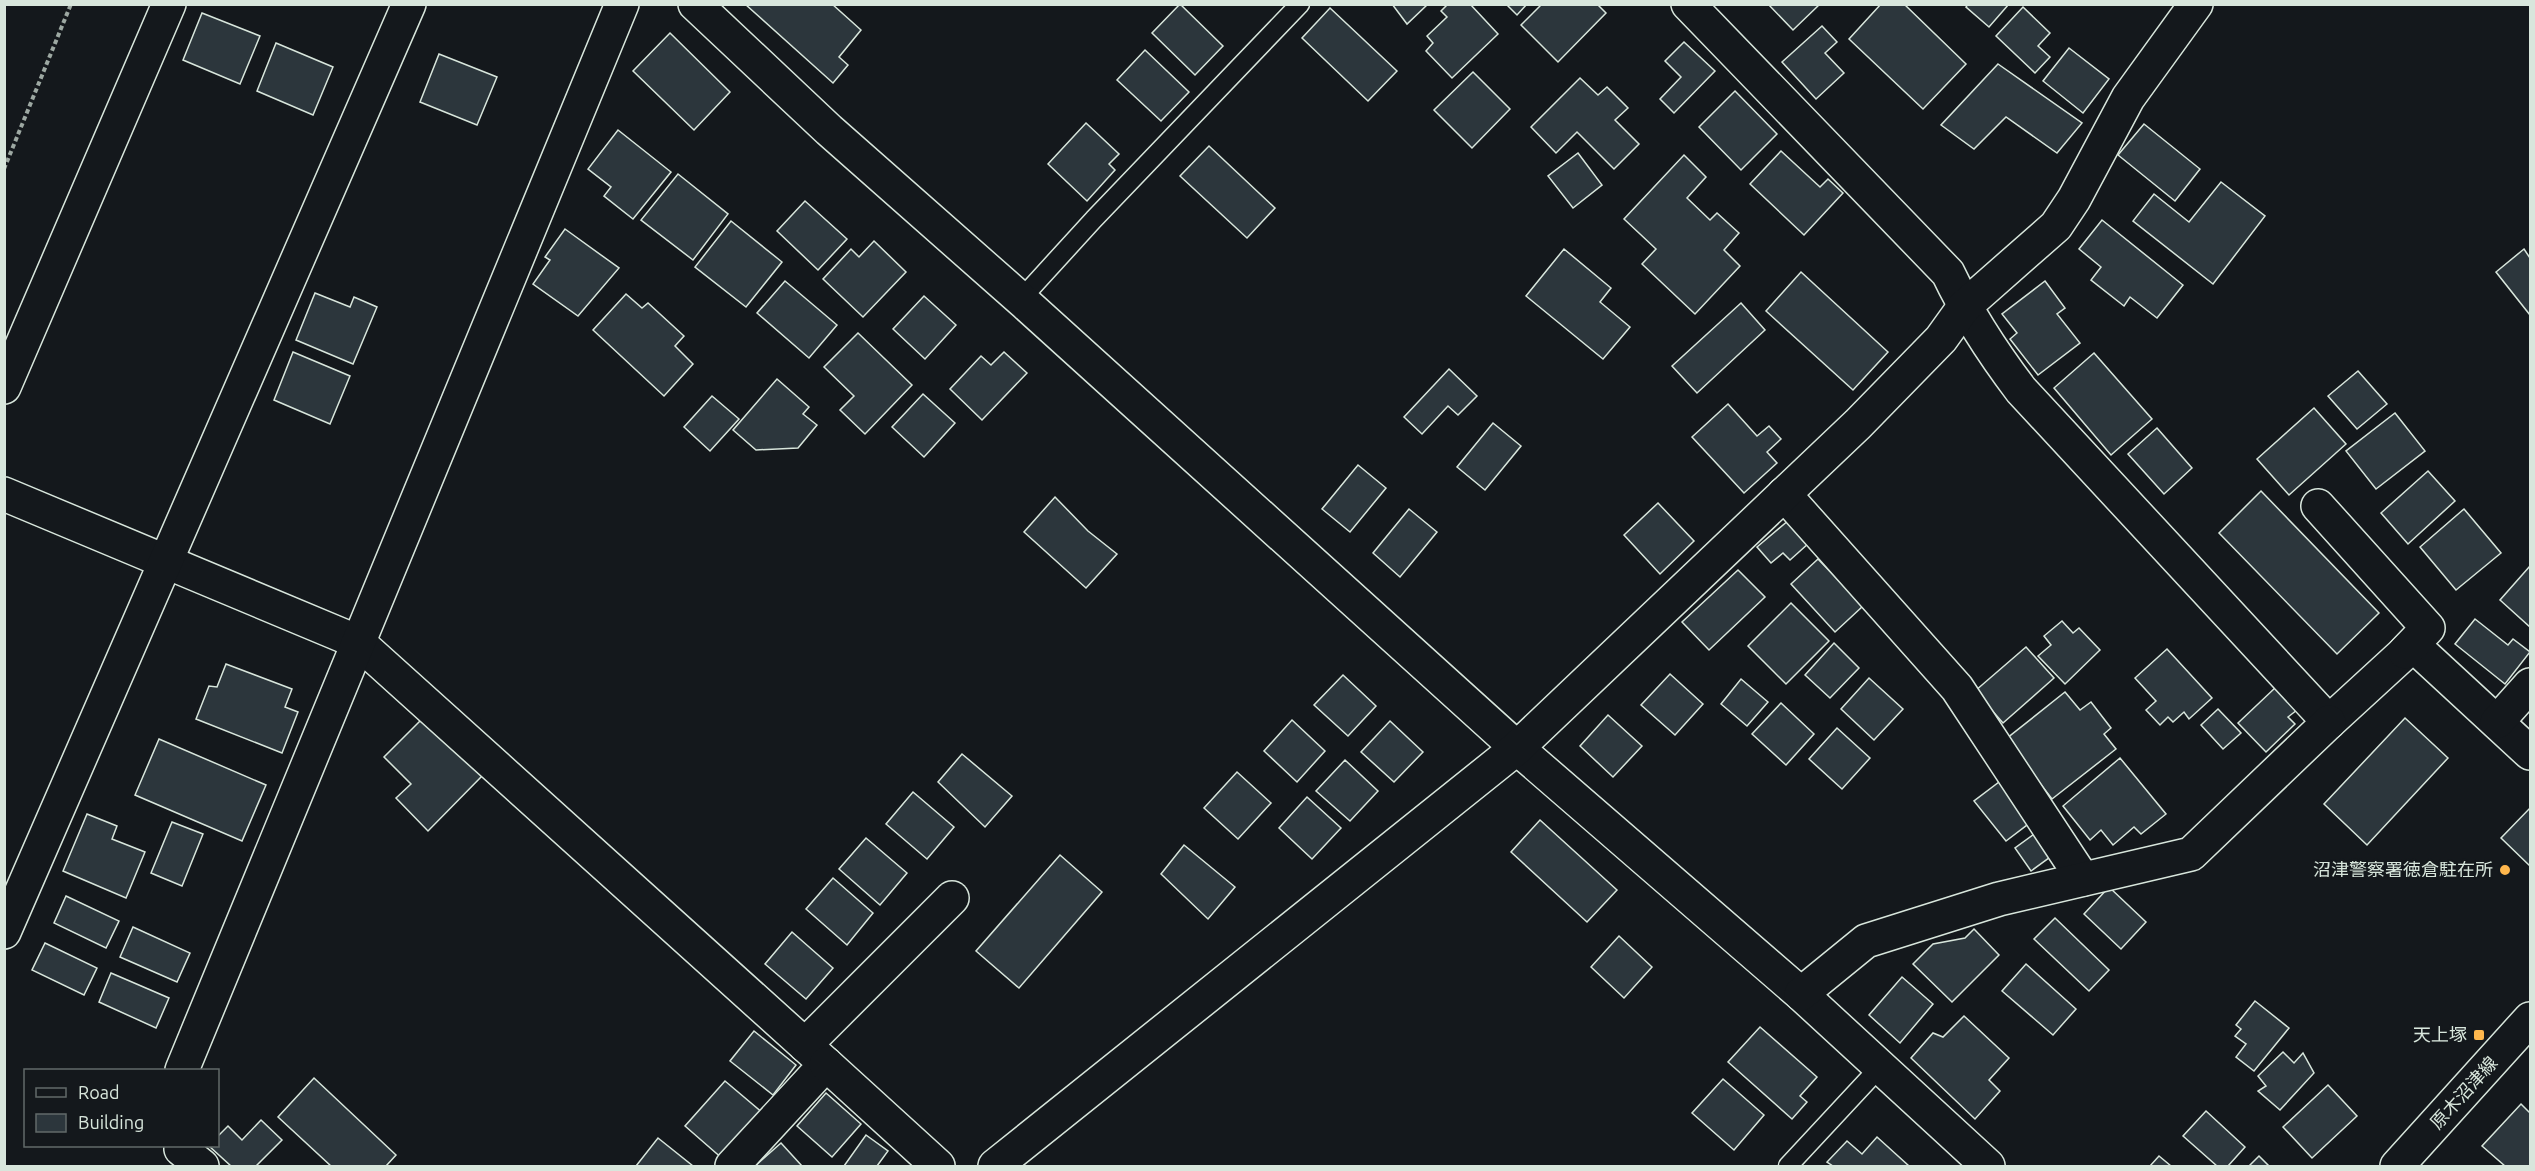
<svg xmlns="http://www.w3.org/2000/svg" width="2535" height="1171" viewBox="0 0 2535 1171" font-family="Ubuntu,'Noto Sans JP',sans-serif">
  <rect width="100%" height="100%" fill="#14181c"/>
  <!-- building -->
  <g fill="#2c363c" stroke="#d8e6dc" stroke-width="1.5">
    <path d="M745,4H832L861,30L839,57L848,65L833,83Z"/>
    <path d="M1180,4L1223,46L1195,75L1152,33Z"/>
    <path d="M1392,4H1428L1407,24Z"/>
    <path d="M1448,4H1470L1498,34L1452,78L1426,51L1433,43L1427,36L1447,17L1441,11Z"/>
    <path d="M1506,4H1527L1517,15Z"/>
    <path d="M1542,4H1597L1606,13L1558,62L1521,25Z"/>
    <path d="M1768,4H1820L1793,30Z"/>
    <path d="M1881,4H1904L1966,64L1923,109L1849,39Z"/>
    <path d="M1968,4H2009L1989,27L1966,7Z"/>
    <path d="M2023,7L2050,33L2038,46L2050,57L2035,73L1996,36Z"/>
    <path d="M1330,8L1397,71L1368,101L1302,38Z"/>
    <path d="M202,13L260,36L240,84L183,60Z"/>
    <path d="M1822,26L1837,42L1825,53L1844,73L1816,99L1782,62Z"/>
    <path d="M670,33L730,92L694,130L633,71Z"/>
    <path d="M1684,42L1715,71L1674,113L1660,99L1681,77L1665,61Z"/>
    <path d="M276,43L333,67L313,115L257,91Z"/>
    <path d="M2069,48L2109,79L2083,113L2043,81Z"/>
    <path d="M1145,50L1189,92L1161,121L1117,80Z"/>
    <path d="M439,54L497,77L477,125L420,102Z"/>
    <path d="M1998,64L2082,123L2057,153L2006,117L1974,149L1941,125Z"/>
    <path d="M1473,72L1510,109L1472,148L1434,110Z"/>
    <path d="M1580,78L1598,95L1607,87L1628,108L1615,120L1639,144L1614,169L1577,132L1556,153L1531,127Z"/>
    <path d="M1735,91L1777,134L1741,170L1699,127Z"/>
    <path d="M1086,123L1119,154L1109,164L1115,170L1087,201L1048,164Z"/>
    <path d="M2144,124L2200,169L2175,201L2118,155Z"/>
    <path d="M618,130L671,172L633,219L604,196L611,187L588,169Z"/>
    <path d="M1209,146L1275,208L1247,238L1180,176Z"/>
    <path d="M1781,151L1820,187L1828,179L1843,193L1804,235L1750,184Z"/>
    <path d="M1578,153L1602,185L1573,208L1548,176Z"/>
    <path d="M1684,155L1706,177L1687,198L1710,220L1717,213L1739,233L1724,250L1740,266L1695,314L1642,264L1656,249L1624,219Z"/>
    <path d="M678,174L728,214L693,260L641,220Z"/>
    <path d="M2221,182L2265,216L2213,284L2133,221L2154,194L2189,222Z"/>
    <path d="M805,201L847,239L818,270L777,231Z"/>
    <path d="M2102,220L2183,285L2157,318L2130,297L2124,306L2091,280L2101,267L2079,249Z"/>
    <path d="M731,221L782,262L746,307L695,267Z"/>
    <path d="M565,229L619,268L578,316L533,284L550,260L545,257Z"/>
    <path d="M874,241L906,272L863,317L823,279L851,249L859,257Z"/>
    <path d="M1564,249L1611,288L1600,302L1630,327L1603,359L1526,296Z"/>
    <path d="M2524,249L2530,258V315L2496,272Z"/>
    <path d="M1801,272L1888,352L1853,390L1766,311Z"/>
    <path d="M785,281L837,325L809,358L757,313Z"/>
    <path d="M2045,281L2065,308L2057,314L2080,343L2038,375L2010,339L2017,333L2002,314Z"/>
    <path d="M315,293L350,307L354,297L377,307L353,364L296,340Z"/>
    <path d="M626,294L642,308L648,303L684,336L675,346L693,364L664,396L593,330Z"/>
    <path d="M924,296L956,325L925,359L893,329Z"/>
    <path d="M1741,303L1765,330L1697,393L1672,366Z"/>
    <path d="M858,333L912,385L865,434L840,410L854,396L824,367Z"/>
    <path d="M293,352L350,376L330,424L274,400Z"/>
    <path d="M1004,352L1027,373L982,420L950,389L981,356L991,365Z"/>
    <path d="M2094,353L2152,419L2111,455L2054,388Z"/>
    <path d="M1449,369L1477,396L1458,415L1448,406L1422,434L1404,417Z"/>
    <path d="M2358,371L2387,404L2357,429L2328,396Z"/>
    <path d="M777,379L809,407L803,414L817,425L798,448L756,450L733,430Z"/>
    <path d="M923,394L955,423L924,457L892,427Z"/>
    <path d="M712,396L739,419L710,451L684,427Z"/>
    <path d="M1728,404L1757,436L1769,426L1781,439L1767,452L1777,463L1744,493L1692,437Z"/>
    <path d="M2314,408L2346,444L2289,495L2257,459Z"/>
    <path d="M2395,413L2425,451L2376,489L2346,451Z"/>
    <path d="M1493,423L1521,446L1485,490L1457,467Z"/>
    <path d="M2157,428L2192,468L2164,494L2128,454Z"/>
    <path d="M1358,465L1386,488L1350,532L1322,509Z"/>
    <path d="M2428,471L2455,501L2408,544L2381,513Z"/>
    <path d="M2261,491L2379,613L2337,654L2219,533Z"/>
    <path d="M1055,497L1088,531L1117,554L1086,588L1024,532Z"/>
    <path d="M1658,503L1694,541L1660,574L1624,535Z"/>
    <path d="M1409,509L1437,532L1400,577L1373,553Z"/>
    <path d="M2464,509L2501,553L2456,590L2420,547Z"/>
    <path d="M1789,520L1809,543L1790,560L1783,553L1771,563L1757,547Z"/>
    <path d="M1818,559L1863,606L1835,632L1791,584Z"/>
    <path d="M2530,566V627L2500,600Z"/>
    <path d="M1738,570L1765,597L1709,650L1682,622Z"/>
    <path d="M1791,603L1829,641L1786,684L1748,646Z"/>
    <path d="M2475,619L2508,645L2513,639L2530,652L2505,684L2455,644Z"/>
    <path d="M2062,621L2073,633L2079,628L2100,650L2065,684L2038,656L2051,645L2044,636Z"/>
    <path d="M1834,643L1859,668L1830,698L1805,675Z"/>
    <path d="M2026,647L2054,678L2003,723L1975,691Z"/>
    <path d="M2167,649L2212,698L2189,719L2184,712L2173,722L2168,717L2160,725L2146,710L2156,701L2135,678Z"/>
    <path d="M226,664L292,689L285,707L298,712L282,753L196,719L209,686L217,687Z"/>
    <path d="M1670,674L1703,704L1675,735L1641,705Z"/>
    <path d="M1343,675L1376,706L1348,736L1314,705Z"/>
    <path d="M1869,678L1903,709L1874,740L1841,709Z"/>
    <path d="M1741,679L1768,702L1747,726L1721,704Z"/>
    <path d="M2276,687L2297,710L2288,717L2295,724L2266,752L2238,723Z"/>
    <path d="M2065,692L2080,710L2091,702L2111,728L2104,734L2116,749L2052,799L2006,739Z"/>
    <path d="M1781,703L1814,734L1786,765L1752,734Z"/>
    <path d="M2218,709L2241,733L2223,749L2201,725Z"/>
    <path d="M1608,715L1642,746L1613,777L1580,746Z"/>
    <path d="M423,718L482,776L428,831L396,798L411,784L384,757Z"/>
    <path d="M2405,718L2448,758L2367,845L2324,804Z"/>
    <path d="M1292,720L1325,751L1297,782L1264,751Z"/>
    <path d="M1390,721L1423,752L1394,782L1361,752Z"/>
    <path d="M1837,728L1870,758L1842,789L1809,759Z"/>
    <path d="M159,739L266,785L242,841L135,795Z"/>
    <path d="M962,754L1012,796L985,827L938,782Z"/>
    <path d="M2120,758L2166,814L2141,834L2134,827L2113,845L2101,830L2090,840L2063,806Z"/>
    <path d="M1345,760L1378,791L1350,821L1316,791Z"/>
    <path d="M1237,772L1271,803L1238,839L1204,808Z"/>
    <path d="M2003,779L2035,819L2006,841L1974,801Z"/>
    <path d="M913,792L954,827L927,859L886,824Z"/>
    <path d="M1307,797L1341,828L1312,859L1279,828Z"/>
    <path d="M2530,808V866L2501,838Z"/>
    <path d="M87,814L117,826L112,839L145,852L126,898L63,871Z"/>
    <path d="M1540,820L1617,890L1587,922L1511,852Z"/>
    <path d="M172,822L203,834L182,886L151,873Z"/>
    <path d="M2041,829L2057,852L2031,871L2015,848Z"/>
    <path d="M866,838L907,873L880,905L839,869Z"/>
    <path d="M1184,845L1235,887L1208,919L1161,874Z"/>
    <path d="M1060,855L1102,892L1019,988L976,951Z"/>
    <path d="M833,878L873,913L847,945L806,909Z"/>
    <path d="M2109,887L2146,922L2121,949L2084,914Z"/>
    <path d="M66,896L119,921L106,948L54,923Z"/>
    <path d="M2055,918L2109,970L2089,991L2034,939Z"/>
    <path d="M133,927L190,953L177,982L120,957Z"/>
    <path d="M1974,929L1999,955L1952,1002L1913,964L1933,944L1965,938Z"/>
    <path d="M792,932L833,968L806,999L765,964Z"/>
    <path d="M1619,936L1652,967L1624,998L1591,967Z"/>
    <path d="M45,943L97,968L84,995L32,970Z"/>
    <path d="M2026,964L2076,1009L2053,1035L2002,991Z"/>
    <path d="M111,973L169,998L156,1028L99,1002Z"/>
    <path d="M1902,977L1933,1004L1900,1043L1869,1015Z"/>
    <path d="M2255,1001L2289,1028L2254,1071L2236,1057L2246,1044L2235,1036L2241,1029L2236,1025Z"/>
    <path d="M1964,1016L2009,1058L1989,1080L2000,1091L1975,1119L1911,1058L1933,1033L1943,1037Z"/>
    <path d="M1760,1027L1817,1077L1800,1096L1807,1102L1792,1119L1728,1062Z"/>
    <path d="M754,1031L796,1065L773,1095L730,1061Z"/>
    <path d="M2283,1052L2294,1063L2303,1053L2314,1073L2280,1110L2258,1091L2266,1086L2258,1076Z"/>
    <path d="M314,1078L396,1155L386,1166H331L278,1117Z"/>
    <path d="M1723,1079L1764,1115L1734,1150L1692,1113Z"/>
    <path d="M725,1081L764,1114L724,1160L685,1126Z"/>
    <path d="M2328,1085L2357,1116L2312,1158L2283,1127Z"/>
    <path d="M826,1093L861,1124L832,1157L797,1126Z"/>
    <path d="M2521,1104L2530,1113V1166H2505L2482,1146Z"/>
    <path d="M2206,1111L2245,1147L2228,1166H2217L2183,1136Z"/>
    <path d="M261,1120L282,1140L256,1166H231L209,1146H218V1136L228,1126L242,1140Z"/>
    <path d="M866,1135L888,1151L877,1166H844Z"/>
    <path d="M1877,1137L1909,1166H1833L1827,1162L1847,1141L1862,1154Z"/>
    <path d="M658,1138L693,1166H636Z"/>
    <path d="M781,1143L802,1166H755Z"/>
    <path d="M2159,1156L2171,1166H2150Z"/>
    <path d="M2259,1156L2269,1166H2249Z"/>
  </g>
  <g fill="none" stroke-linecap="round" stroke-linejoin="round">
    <defs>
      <g id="lane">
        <path d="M1021,299L1094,219L1300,4"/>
        <path d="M1788,1166L1880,1067"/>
      </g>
      <g id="street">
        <path d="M695,4L829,130L1025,303L1517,748L1801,994L1988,1166"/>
        <path d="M1688,4L1948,273C1968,315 1993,353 2021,390L2329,722L2413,645L2530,753"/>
        <path d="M4,387L169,4"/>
        <path d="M4,494L358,642L826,1064L732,1166"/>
        <path d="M1784,494L1957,688L2083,879"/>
        <path d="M2318,506L2428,628L2405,652"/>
        <path d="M2497,722L2530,685"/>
        <path d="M4,932L409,4"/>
        <path d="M1801,994L1866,941L1999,899L2191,854L2329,722"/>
        <path d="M805,1045L952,898"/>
        <path d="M826,1064L938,1166"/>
        <path d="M182,1070L622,4"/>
        <path d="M181,1149L202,1166"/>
        <path d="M995,1166L1517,748L1858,424L1941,339L1964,307L2056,226L2074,199L2128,98L2196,4"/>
      </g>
      <path id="secondary" d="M2397,1166L2530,1019"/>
    </defs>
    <!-- lane casing -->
    <use href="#lane" stroke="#d8e6dc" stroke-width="21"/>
    <!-- street casing -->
    <use href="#street" stroke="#d8e6dc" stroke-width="36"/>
    <!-- secondary casing -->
    <use href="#secondary" stroke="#d8e6dc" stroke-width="36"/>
    <!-- path -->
    <path stroke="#9da8a2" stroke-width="4" stroke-dasharray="4.5 3" stroke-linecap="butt" d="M4,169L71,4"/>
    <!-- lane -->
    <use href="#lane" stroke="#14181c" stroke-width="18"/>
    <!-- street -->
    <use href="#street" stroke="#14181c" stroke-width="33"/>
    <!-- secondary -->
    <use href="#secondary" stroke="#14181c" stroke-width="33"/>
  </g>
  <!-- markers -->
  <g fill="#ffb74d" stroke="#14181c" stroke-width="2">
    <circle cx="2505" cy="870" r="6"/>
    <rect x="2473" y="1029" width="12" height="12" rx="3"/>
  </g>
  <g text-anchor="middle" stroke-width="4.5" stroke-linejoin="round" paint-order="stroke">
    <!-- poi labels -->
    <g font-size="18" fill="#d8e6dc" stroke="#14181c" text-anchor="end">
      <text x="2493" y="876">沼津警察署徳倉駐在所</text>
      <text x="2467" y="1041">天上塚</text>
    </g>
    <!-- street labels -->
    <g font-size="18" fill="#d8e6dc" stroke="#14181c">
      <text transform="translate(2464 1093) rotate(-48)" y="6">原木沼津線</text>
    </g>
  </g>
  <!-- border -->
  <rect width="2535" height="1171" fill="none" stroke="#d8e6dc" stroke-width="12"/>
  <!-- legend -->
  <rect x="24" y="1069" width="195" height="78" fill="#14181c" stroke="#626a69" stroke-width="1.5"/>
  <rect x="36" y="1088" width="30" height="9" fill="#14181c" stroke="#626a69" stroke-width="1.5"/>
  <text x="78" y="1099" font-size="18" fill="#d8e6dc">Road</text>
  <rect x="36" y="1114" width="30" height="18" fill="#2c363c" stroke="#626a69" stroke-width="1.5"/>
  <text x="78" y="1129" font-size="18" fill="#d8e6dc">Building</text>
</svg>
